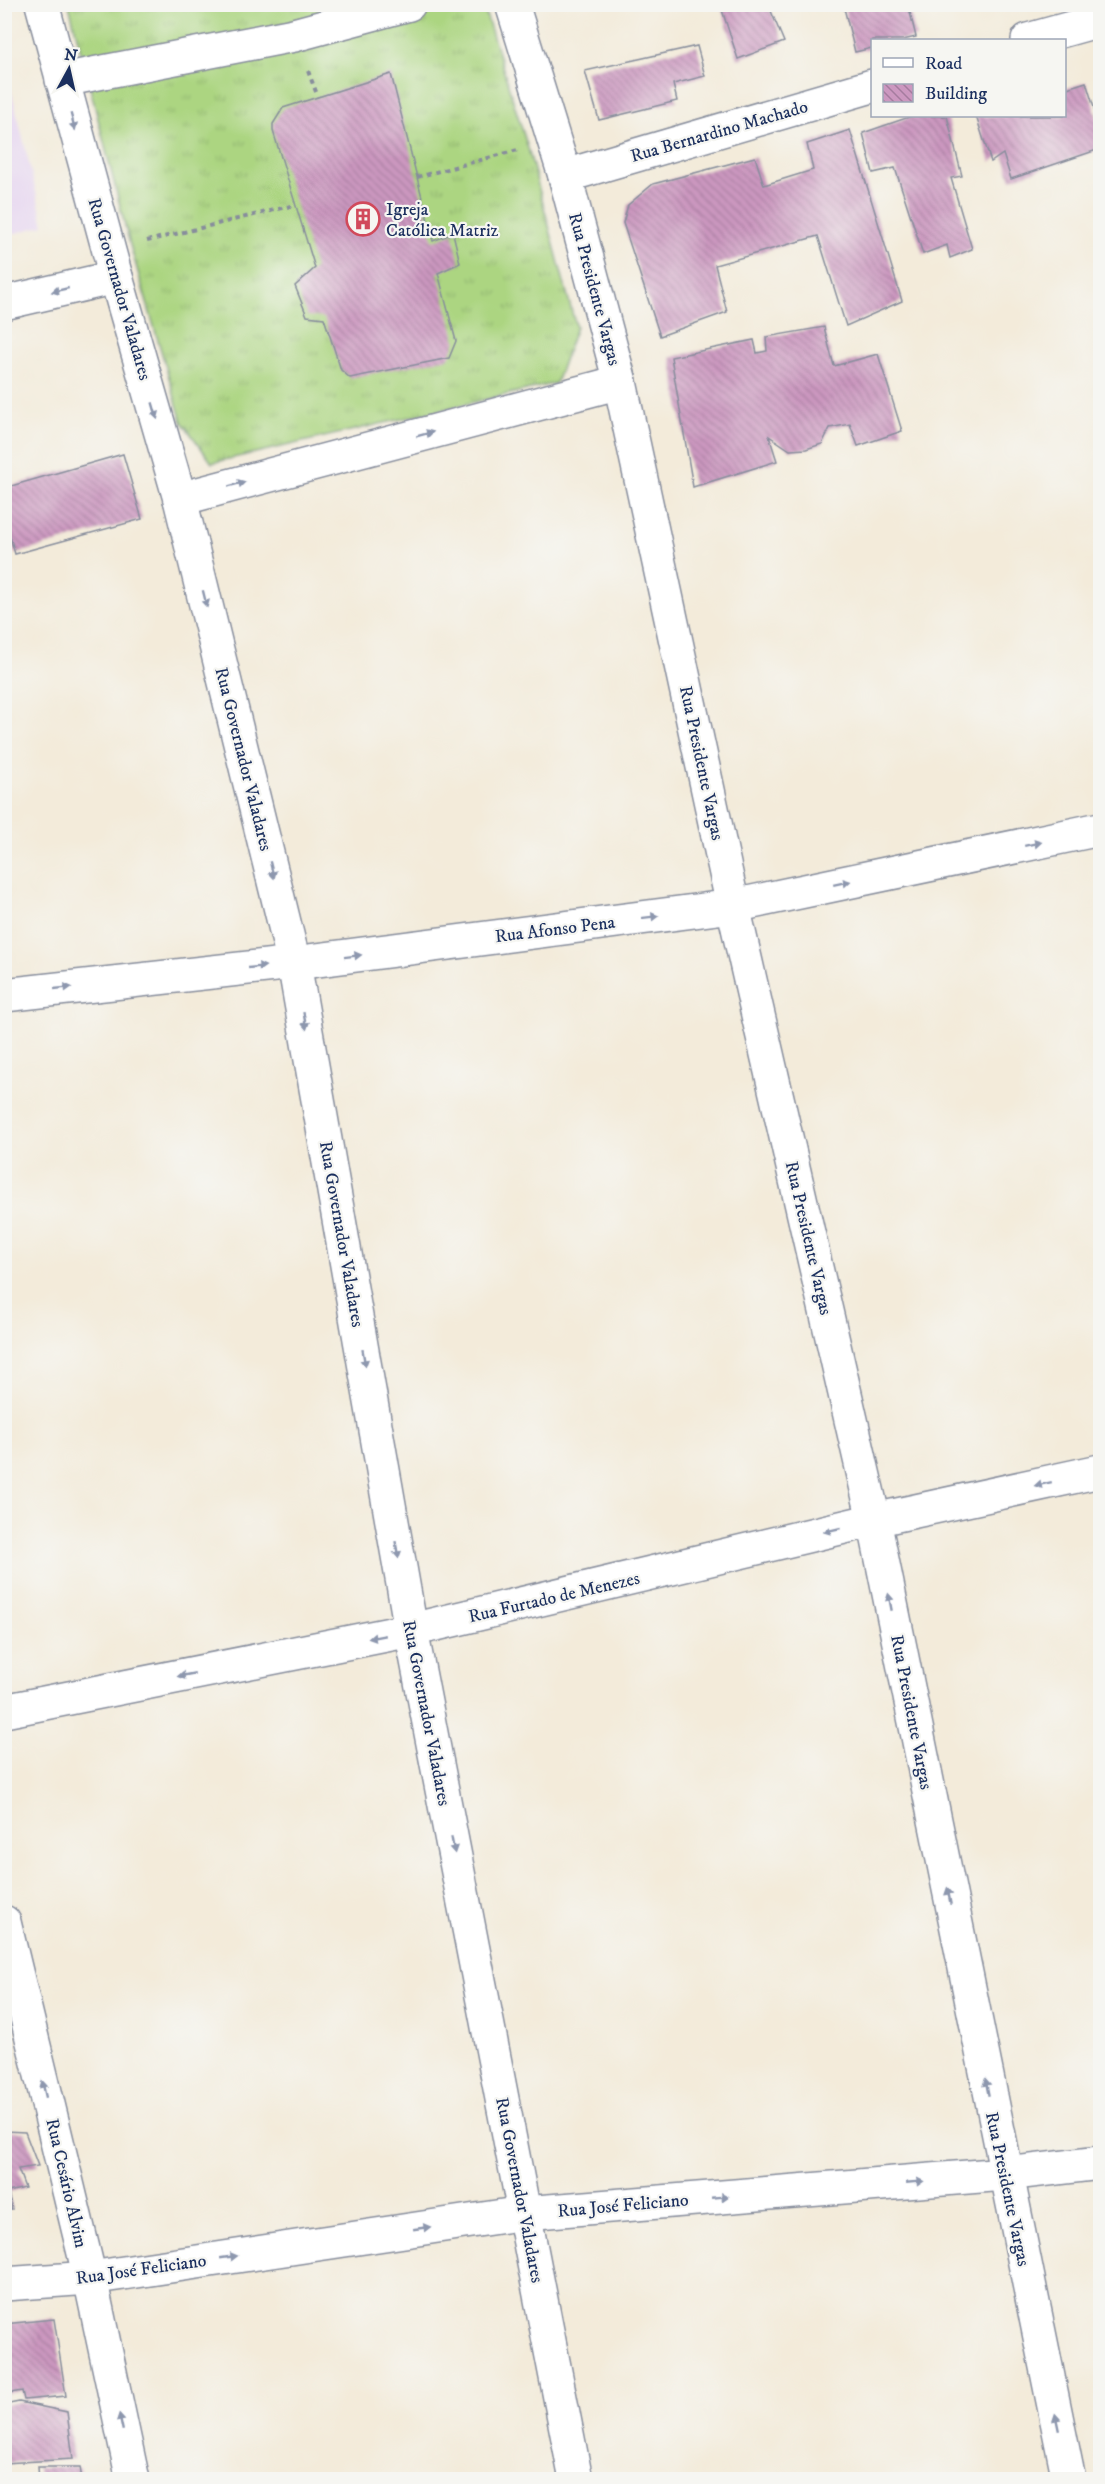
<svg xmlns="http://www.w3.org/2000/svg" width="1105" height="2484" viewBox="0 0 1105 2484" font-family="'IM FELL DW Pica',serif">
  <defs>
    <pattern id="grass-tufts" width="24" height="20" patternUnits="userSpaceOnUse" patternTransform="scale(1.5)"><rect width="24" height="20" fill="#acd581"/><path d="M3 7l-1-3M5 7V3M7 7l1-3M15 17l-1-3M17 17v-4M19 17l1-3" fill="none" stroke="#93b772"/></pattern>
    <pattern id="building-back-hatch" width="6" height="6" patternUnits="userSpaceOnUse" patternTransform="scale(1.5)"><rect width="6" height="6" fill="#cc98c0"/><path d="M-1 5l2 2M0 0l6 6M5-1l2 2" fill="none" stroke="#a57c9f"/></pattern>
  </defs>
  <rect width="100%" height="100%" fill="#f6f6f2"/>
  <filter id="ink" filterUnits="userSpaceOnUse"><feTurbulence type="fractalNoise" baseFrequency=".0167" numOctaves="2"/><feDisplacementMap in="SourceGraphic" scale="12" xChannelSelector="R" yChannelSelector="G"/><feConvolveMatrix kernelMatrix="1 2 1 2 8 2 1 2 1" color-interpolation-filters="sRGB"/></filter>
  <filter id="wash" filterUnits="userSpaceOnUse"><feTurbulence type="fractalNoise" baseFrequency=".008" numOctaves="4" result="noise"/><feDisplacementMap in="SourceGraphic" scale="24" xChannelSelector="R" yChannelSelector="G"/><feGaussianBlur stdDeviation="1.35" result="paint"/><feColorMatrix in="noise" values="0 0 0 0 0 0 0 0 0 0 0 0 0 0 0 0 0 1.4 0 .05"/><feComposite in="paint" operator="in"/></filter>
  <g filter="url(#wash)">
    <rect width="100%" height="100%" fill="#f3ebda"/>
    <!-- built -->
    <path fill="#e5d3f1" d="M5,65L44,225L5,236H4Z"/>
    <!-- grass -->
    <path fill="url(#grass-tufts)" stroke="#648270" stroke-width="1.5" d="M69,5H483L528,148L576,327L556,383L212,463L182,422L130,245Z"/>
    <g id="blocks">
      <!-- building -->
      <g fill="url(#building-back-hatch)">
        <path d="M720,4H768L784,42L738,59Z"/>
        <path d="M843,4H908L916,37L903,40H872V48L855,52Z"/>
        <path d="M697,46L705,76L673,84L677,101L599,120L585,71Z"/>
        <path d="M391,74L433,241L453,233L460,263L438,273L456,341L449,358L350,378L341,370L324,318L307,316L295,286L315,268L273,131V124L283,108Z"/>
        <path d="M1086,82L1100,127V149L1011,179L1003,154L991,162L976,116H1064V89Z"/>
        <path d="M912,116H947L962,176L951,178L972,249L950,258L947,245L923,254L895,168L873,173L863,133Z"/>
        <path d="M850,130L902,301L846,326L818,236L715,265L727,312L660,336L623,223L628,205L653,184L755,157L764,185L813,170L807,144Z"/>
        <path d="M824,327L834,366L878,354L902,431L858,446L850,424L830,428L822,444L806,449L790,450L769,436L777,461L693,487L671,357L754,340L757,353L767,351L766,337Z"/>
        <path d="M123,454L142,519L15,554L4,516V488Z"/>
        <path d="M4,2131L25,2132L38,2166L18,2169L25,2188L8,2192L12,2209L4,2210Z"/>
        <path d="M54,2319L66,2396L24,2400L22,2391L4,2394V2324Z"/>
        <path d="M19,2402L67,2412L73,2459L4,2463V2405Z"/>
        <path d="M38,2467H80L82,2480H39Z"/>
      </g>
    </g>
  </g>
  <g filter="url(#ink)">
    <use href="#blocks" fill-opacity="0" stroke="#878d9c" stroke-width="1.5"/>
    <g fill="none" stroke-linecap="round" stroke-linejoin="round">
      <defs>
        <g id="minor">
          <path d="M42,4L116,277L180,499L294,963L411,1630L576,2480"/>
          <path d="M512,4L565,176L620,382L733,906L874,1520L1069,2480"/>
          <path d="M1028,40L1100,20"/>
          <path d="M62,80L294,35L409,4"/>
          <path d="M565,176L872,86"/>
          <path d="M4,303L116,277"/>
          <path d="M180,499L620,382"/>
          <path d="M4,995L294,963L733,906L1100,829"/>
          <path d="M4,1711L411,1630L874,1520L1100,1471"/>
          <path d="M4,1922L90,2278L133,2480"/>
          <path d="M4,2284L90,2278L524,2213L1005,2174L1100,2163"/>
        </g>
      </defs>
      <!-- minor casing -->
      <use href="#minor" stroke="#878d9c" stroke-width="36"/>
      <!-- path -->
      <g stroke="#878d9c" stroke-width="4" stroke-dasharray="4.5 4.5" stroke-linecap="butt">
        <path d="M308,71L318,97"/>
        <path d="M417,177L518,150"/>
        <path d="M147,241L295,205"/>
      </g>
      <!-- minor -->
      <use href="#minor" stroke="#fff" stroke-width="33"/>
    </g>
    <!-- one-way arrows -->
    <defs><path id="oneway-solid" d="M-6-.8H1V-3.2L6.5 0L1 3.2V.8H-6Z" transform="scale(1.5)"/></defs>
    <g fill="#8d97ae">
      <use href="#oneway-solid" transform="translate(73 122) rotate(75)"/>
      <use href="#oneway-solid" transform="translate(60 290) rotate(167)"/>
      <use href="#oneway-solid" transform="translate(155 411) rotate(74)"/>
      <use href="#oneway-solid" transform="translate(425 434) rotate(-15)"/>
      <use href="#oneway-solid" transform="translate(237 484) rotate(-15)"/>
      <use href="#oneway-solid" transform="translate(205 599) rotate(76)"/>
      <use href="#oneway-solid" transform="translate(1033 844) rotate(-12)"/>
      <use href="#oneway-solid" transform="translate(272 870) rotate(76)"/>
      <use href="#oneway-solid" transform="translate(842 883) rotate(-12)"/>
      <use href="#oneway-solid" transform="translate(650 917) rotate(-7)"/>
      <use href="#oneway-solid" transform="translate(353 956) rotate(-7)"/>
      <use href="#oneway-solid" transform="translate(257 967) rotate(-6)"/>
      <use href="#oneway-solid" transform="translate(63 988) rotate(-6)"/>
      <use href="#oneway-solid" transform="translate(305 1021) rotate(80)"/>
      <use href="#oneway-solid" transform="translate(364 1358) rotate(80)"/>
      <use href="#oneway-solid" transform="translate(1043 1484) rotate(168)"/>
      <use href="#oneway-solid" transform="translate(832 1530) rotate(167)"/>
      <use href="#oneway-solid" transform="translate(397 1550) rotate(80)"/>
      <use href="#oneway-solid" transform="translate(890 1602) rotate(-101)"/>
      <use href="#oneway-solid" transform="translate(377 1637) rotate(169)"/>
      <use href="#oneway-solid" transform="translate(186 1675) rotate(169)"/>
      <use href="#oneway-solid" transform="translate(453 1845) rotate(79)"/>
      <use href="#oneway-solid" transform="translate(949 1896) rotate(-101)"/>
      <use href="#oneway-solid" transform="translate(987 2087) rotate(-101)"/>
      <use href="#oneway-solid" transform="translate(44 2089) rotate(-103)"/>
      <use href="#oneway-solid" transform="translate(915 2182) rotate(-5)"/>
      <use href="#oneway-solid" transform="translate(720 2197) rotate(-5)"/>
      <use href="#oneway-solid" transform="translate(422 2228) rotate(-8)"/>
      <use href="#oneway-solid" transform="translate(229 2257) rotate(-8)"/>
      <use href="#oneway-solid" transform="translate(121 2422) rotate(-102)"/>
      <use href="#oneway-solid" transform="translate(1057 2422) rotate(-102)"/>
    </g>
  </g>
  <!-- icons -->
  <defs>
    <symbol id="building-ring" viewBox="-11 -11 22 22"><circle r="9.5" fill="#f6f6f2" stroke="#d1495b" stroke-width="1.5"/><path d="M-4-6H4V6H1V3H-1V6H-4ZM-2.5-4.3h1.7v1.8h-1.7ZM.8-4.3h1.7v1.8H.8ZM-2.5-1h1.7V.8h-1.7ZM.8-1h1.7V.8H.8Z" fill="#d1495b"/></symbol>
  </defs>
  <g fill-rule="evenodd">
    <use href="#building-ring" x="344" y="200" width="38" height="38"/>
  </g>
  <g text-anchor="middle" stroke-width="4.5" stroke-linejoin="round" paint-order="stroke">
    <!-- street labels -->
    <g font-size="18" fill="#1b2f5e" stroke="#f6f6f2">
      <text transform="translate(719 131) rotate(-16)" y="6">Rua Bernardino Machado</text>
      <text transform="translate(120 289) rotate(74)" y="6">Rua Governador Valadares</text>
      <text transform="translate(595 289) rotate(75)" y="6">Rua Presidente Vargas</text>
      <text transform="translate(244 759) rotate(76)" y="6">Rua Governador Valadares</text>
      <text transform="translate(702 763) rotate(78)" y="6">Rua Presidente Vargas</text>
      <text transform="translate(555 929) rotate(-7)" y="6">Rua Afonso Pena</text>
      <text transform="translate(342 1234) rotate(80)" y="6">Rua Governador Valadares</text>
      <text transform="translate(809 1238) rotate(77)" y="6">Rua Presidente Vargas</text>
      <text transform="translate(554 1597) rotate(-13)" y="6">Rua Furtado de Menezes</text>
      <text transform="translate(912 1712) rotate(79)" y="6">Rua Presidente Vargas</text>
      <text transform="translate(427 1713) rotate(79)" y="6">Rua Governador Valadares</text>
      <text transform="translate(67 2183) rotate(77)" y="6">Rua Cesário Alvim</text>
      <text transform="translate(1008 2189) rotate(78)" y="6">Rua Presidente Vargas</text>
      <text transform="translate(520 2190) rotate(79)" y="6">Rua Governador Valadares</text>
      <text transform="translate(623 2205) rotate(-5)" y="6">Rua José Feliciano</text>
      <text transform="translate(141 2269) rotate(-8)" y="6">Rua José Feliciano</text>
    </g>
    <!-- poi labels -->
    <g font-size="18" fill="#1b2f5e" stroke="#f6f6f2" text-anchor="start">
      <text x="386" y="215">Igreja<tspan x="386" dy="21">Católica Matriz</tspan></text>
    </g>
  </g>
  <!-- margin -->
  <rect width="1105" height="2484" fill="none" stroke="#f6f6f2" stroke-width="24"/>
  <!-- legend -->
  <rect x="871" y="39" width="195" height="78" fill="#f6f6f2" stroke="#9ea6b7" stroke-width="1.5"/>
  <rect x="883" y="58" width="30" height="9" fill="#ffffff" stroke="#9ea6b7" stroke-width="1.5"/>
  <text x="925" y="69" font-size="18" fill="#1b2f5e">Road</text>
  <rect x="883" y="84" width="30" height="18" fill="url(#building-back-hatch)" stroke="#9ea6b7" stroke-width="1.5"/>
  <text x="925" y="99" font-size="18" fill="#1b2f5e">Building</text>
  <!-- north arrow -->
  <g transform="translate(69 69) rotate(8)" stroke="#f6f6f2" stroke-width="4.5" paint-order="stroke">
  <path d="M0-4.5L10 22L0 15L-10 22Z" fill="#1b2f5e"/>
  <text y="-9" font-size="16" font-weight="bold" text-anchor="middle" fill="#1b2f5e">N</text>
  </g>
</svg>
